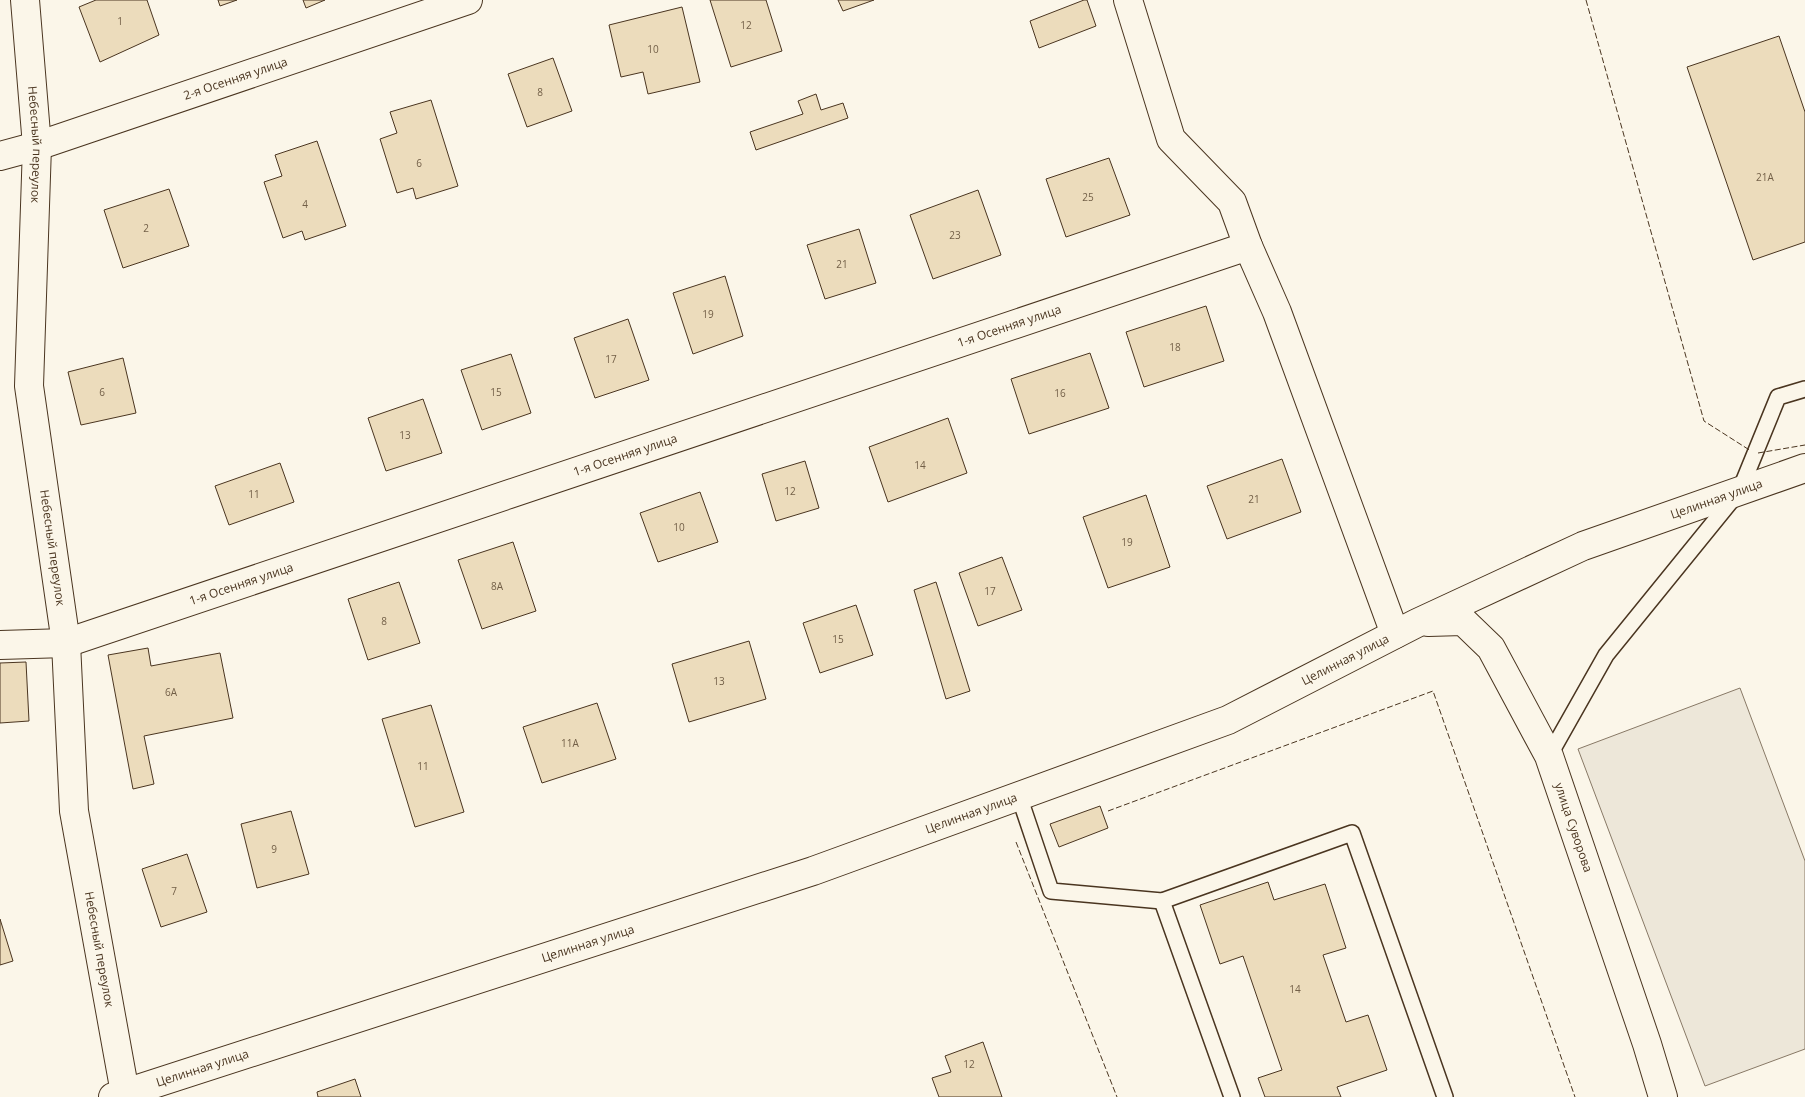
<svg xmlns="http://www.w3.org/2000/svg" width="1805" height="1097" viewBox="0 0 1805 1097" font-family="'Open Sans',sans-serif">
  <rect width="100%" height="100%" fill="#fbf6e9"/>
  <!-- parking -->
  <path fill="#ede7d9" stroke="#887966" d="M1740,688L1805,861V1049L1705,1086L1578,749Z"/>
  <!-- building -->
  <g fill="#ecdcbc" stroke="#4a3520">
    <path d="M96,0H147L159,35L100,62L79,7Z"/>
    <path d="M218,0H237L220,6Z"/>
    <path d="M303,0H325L306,8Z"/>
    <path d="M710,0H766L782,51L731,67Z"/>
    <path d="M838,0H874L843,11Z"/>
    <path d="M1084,0H1087L1096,26L1039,48L1030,21Z"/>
    <path d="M682,7L700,82L648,94L643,72L621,77L609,25Z"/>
    <path d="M1779,36L1805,112V242L1753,260L1687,67Z"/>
    <path d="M553,58L572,111L527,127L508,74Z"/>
    <path d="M816,94L821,110L843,103L848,118L756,150L750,132L803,114L798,101Z"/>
    <path d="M431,100L458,186L416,199L413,188L397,193L380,139L397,133L390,112Z"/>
    <path d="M317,141L346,226L305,240L302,231L283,238L264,182L282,176L275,155Z"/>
    <path d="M1109,158L1130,215L1066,237L1046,179Z"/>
    <path d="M169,189L189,246L123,268L104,210Z"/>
    <path d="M978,190L1001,255L933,279L910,215Z"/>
    <path d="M859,229L876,283L825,299L807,245Z"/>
    <path d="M725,276L743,336L693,354L673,293Z"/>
    <path d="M1206,306L1224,361L1144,387L1126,332Z"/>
    <path d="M628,319L649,380L595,398L574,338Z"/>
    <path d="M1090,353L1109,408L1029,434L1011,379Z"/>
    <path d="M511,354L531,413L482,430L461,370Z"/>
    <path d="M123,358L136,413L81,425L68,372Z"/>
    <path d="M423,399L442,453L386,471L368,418Z"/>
    <path d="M948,418L967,473L888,502L869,447Z"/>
    <path d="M1282,459L1301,512L1227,539L1207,486Z"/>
    <path d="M805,461L819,508L776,521L762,474Z"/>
    <path d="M280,463L294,502L229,525L215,486Z"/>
    <path d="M700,492L718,542L658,562L640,513Z"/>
    <path d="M1146,495L1170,567L1108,588L1083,517Z"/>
    <path d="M513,542L536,611L482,629L458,560Z"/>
    <path d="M1002,557L1022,610L978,626L959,573Z"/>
    <path d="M399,582L420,643L368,660L348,599Z"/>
    <path d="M936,582L970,691L946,699L914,590Z"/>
    <path d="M856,605L873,655L820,673L803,623Z"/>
    <path d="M749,641L766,699L689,722L672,664Z"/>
    <path d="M148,648L151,666L220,653L233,718L144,736L154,784L133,789L108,655Z"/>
    <path d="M26,662L29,721L0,723V663Z"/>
    <path d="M597,703L616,759L542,783L523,727Z"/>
    <path d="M431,705L464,812L415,827L382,719Z"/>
    <path d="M1100,806L1108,828L1059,847L1050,824Z"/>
    <path d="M291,811L309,874L257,888L241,824Z"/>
    <path d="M187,854L207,912L161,927L142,869Z"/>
    <path d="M1268,882L1274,900L1325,884L1346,948L1323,955L1346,1022L1368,1015L1387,1070L1337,1087L1341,1097H1265L1258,1078L1282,1070L1243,956L1220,964L1200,905Z"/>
    <path d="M0,919L13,961L0,965Z"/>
    <path d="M983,1042L1002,1097H939L932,1078L951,1072L945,1056Z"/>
    <path d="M355,1079L361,1097H318L317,1092Z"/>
  </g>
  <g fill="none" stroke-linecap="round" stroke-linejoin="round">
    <defs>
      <g id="service">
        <path d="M1549,756L1606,655L1740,490L1778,397L1805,389"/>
        <path d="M1019,796L1051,891L1162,901L1352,833L1445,1097"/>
        <path d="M1162,901L1232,1097"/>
      </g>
      <g id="minor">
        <path id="s1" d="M25,0L37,146L29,386L66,643L74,811L125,1093"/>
        <path d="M1128,0L1171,139L1232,202L1248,246L1277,312L1395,634"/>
        <path id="s2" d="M0,156L37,146L468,0"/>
        <path id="s3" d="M1428,622L1463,621L1491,648L1549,756L1647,1044L1663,1097"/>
        <path id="s4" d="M0,645L66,643L1248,246"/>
        <path id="s5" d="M113,1097L813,871L1228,720L1417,623L1583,546L1805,468"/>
      </g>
    </defs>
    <!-- service casing -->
    <use href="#service" stroke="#4a3520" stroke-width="18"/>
    <!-- minor casing -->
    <use href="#minor" stroke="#4a3520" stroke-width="30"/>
    <!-- service -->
    <use href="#service" stroke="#fbf6e9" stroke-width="15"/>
    <!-- minor -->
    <use href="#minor" stroke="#fbf6e9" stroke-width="28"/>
    <!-- fence -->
    <g stroke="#4a3520" stroke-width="1" stroke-dasharray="6 2.5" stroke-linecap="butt">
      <path d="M1586,0L1704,421L1751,451"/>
      <path d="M1758,453L1805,445"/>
      <path d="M1108,811L1433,691L1575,1097"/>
      <path d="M1016,842L1117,1097"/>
    </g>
  </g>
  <g text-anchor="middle" stroke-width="4" stroke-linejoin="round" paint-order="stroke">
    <!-- number labels -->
    <g font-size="10" fill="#725f47">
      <text x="120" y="25">1</text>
      <text x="746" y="29">12</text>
      <text x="653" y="53">10</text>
      <text x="540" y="96">8</text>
      <text x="419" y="167">6</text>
      <text x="1765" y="181">21А</text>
      <text x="1088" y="201">25</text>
      <text x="305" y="208">4</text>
      <text x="146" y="232">2</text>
      <text x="955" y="239">23</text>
      <text x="842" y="268">21</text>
      <text x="708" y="318">19</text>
      <text x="1175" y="351">18</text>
      <text x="611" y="363">17</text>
      <text x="102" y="396">6</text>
      <text x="496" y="396">15</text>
      <text x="1060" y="397">16</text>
      <text x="405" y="439">13</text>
      <text x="920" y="469">14</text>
      <text x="790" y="495">12</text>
      <text x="254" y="498">11</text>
      <text x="1254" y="503">21</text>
      <text x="679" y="531">10</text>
      <text x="1127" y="546">19</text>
      <text x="497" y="590">8А</text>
      <text x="990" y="595">17</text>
      <text x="384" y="625">8</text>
      <text x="838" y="643">15</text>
      <text x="719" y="685">13</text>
      <text x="171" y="696">6А</text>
      <text x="570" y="747">11А</text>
      <text x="423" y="770">11</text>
      <text x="274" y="853">9</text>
      <text x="174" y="895">7</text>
      <text x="1295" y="993">14</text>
      <text x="969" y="1068">12</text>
    </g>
    <!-- street labels -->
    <g font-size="12" fill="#4a3520" stroke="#fbf6e9">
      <text dy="4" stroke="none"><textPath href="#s2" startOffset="248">2-я Осенняя улица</textPath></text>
      <text dy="4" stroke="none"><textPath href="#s1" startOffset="145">Небесный переулок</textPath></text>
      <text dy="4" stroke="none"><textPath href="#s4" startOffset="1061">1-я Осенняя улица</textPath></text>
      <text dy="4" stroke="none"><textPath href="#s4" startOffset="656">1-я Осенняя улица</textPath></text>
      <text dy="4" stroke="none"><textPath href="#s5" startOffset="1714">Целинная улица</textPath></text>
      <text dy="4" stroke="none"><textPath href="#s1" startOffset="550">Небесный переулок</textPath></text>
      <text dy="4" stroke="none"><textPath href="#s4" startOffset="251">1-я Осенняя улица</textPath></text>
      <text dy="4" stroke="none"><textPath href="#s5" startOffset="1309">Целинная улица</textPath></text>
      <text dy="4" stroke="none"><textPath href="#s5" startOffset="904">Целинная улица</textPath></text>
      <text dy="4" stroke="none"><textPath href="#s3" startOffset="272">улица Суворова</textPath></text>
      <text dy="4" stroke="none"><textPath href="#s5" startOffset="499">Целинная улица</textPath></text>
      <text dy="4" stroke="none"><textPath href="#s1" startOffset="955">Небесный переулок</textPath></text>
      <text dy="4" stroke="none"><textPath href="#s5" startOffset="94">Целинная улица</textPath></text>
    </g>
  </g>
</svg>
